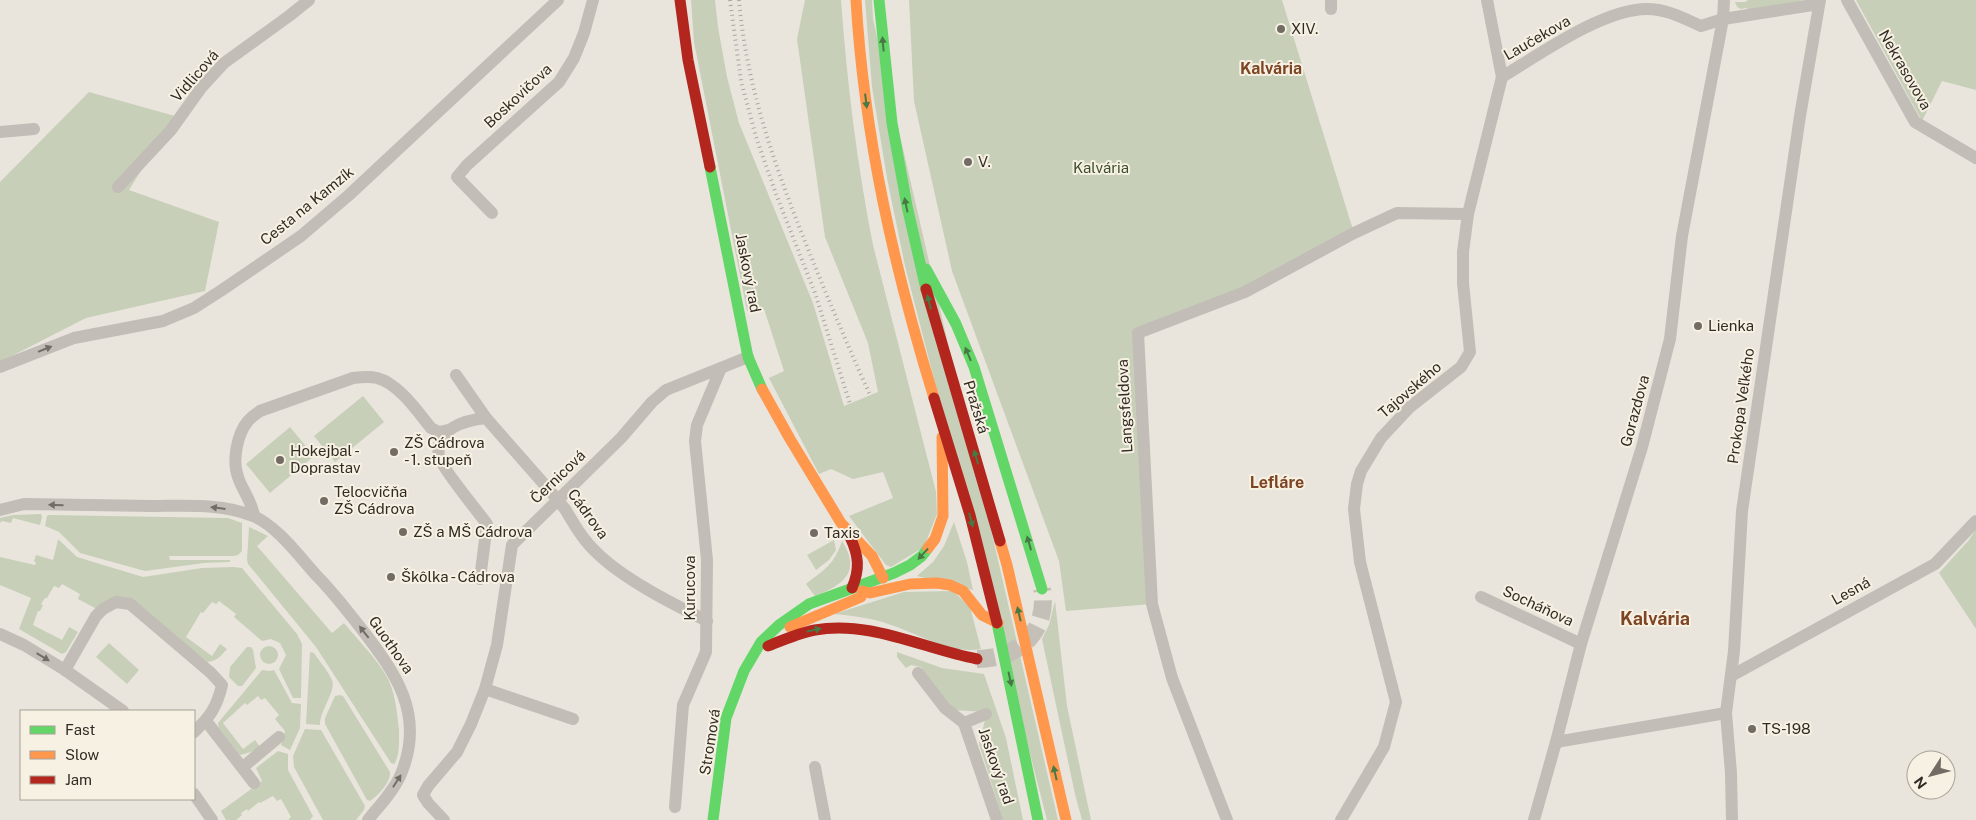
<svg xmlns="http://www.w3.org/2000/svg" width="1976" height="820" viewBox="0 0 1976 820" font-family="'Public Sans',sans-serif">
  <rect width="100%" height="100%" fill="#e9e5dd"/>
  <!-- green -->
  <g fill="#c7cfb8">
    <path d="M691,0H715L718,27L727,77L739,123L813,303L844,406L878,392L868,343L825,237L797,39L805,0H841C847,82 857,164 873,245L936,492L937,514L924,547L891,567L886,565L849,516L893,498L883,472L853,479L831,469L819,474L769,378L784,371L764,309L747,311L694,42Z"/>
    <path d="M865,0H872L873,19L1058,820H1047L905,266L887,178L872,87Z"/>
    <path d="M909,0H1282L1354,233L1245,292L1138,333L1152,604L1066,611L1059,561L952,271L914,101Z"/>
    <path d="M1748,0H1804L1750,11L1746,8L1741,9L1737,7L1735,2H1745Z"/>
    <path d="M1856,0H1976V90L1942,81L1922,121Z"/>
    <path d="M89,92L175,116L129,190L219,222L205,291L86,318L0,362V182Z"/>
    <path d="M363,396L384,422L335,462L314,436Z"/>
    <path d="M290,427L314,456L270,493L246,464Z"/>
    <path d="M41,514L42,517L40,525L13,518L11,523L2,521L0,523V518L13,515Z"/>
    <path d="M49,515L228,518L242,523V551L238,555L234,556H169L170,560H230V562L204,563L145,571L80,553L59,532L45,526L47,516Z"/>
    <path d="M954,522L967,562L973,590L917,576L933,562L944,546Z"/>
    <path d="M249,527L268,536L257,546L332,633L344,623C357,639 381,663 389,681C396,697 397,714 399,730C399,740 400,756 394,764L391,763L316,647L248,564L247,560Z"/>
    <path d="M1976,529V629L1939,573L1969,540Z"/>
    <path d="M58,540H59L77,557L143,577L202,568L233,567L242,568L297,634L302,644L301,698H293L279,669L286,655L280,643L271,639L262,641L234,617L236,614L219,601L216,604L212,602L203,613L201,612L186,637L212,656L220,644L227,649C221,656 217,661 207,662L132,602L97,609L78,599L80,594L62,584L59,588L54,586L47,598H45L41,604L43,605L40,611H38L33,625L62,640L69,627L78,632L66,652L62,654L19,629L31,598L0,585V557L35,565L36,563L34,561L36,555L53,560Z"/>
    <path d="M834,540L836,550L829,560L816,570L807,555Z"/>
    <path d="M842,541C862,572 843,585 815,596L806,584C825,569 834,565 842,541Z"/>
    <path d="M953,591L970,607L981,649C951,655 919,634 891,625C873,618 853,616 834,614L904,592Z"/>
    <path d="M1055,601L1067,706L1091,820H1082L1075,794L1042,639L1049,625Z"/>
    <path d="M109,643L139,670L127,684L96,657Z"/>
    <circle cx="269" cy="655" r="9"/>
    <path d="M247,647H251L253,650L256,668L242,686H238L229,677L230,667Z"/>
    <path d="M310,652L314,653C320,662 328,671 332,680C337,690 319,712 320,725L306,724Z"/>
    <path d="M897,652L942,668L984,674L1006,738L1023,820H1003L979,744L987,712L952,710L921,667L911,665L906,668L897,657Z"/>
    <path d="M262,670L270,671L274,670L292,703L301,704L300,728L290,750L281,745L285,731L275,719L279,715L265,698L261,700L258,696L247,705L245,703L223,723L243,749L255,740L260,747L251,752L240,755L219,728L218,723Z"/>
    <path d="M340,695L343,696L390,772C391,782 378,796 370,801L367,800L325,724V718L335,696Z"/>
    <path d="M305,729L321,730L365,806L364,810L356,820H323L294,767L293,756Z"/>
    <path d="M278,751L288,754V770L313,816L310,820H288L291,817L281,799L277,801L273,796L260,803L259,802L248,811L247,809L241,813L242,815L236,820H226L221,811L262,781L256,768Z"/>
  </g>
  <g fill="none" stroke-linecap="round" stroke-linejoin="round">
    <!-- secondary-tunnel -->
    <path stroke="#c4c0b8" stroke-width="18" stroke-dasharray="18 9" stroke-linecap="butt" d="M977,659C1018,659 1049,632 1042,589"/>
    <!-- street -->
    <g stroke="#c2bdb6" stroke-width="12">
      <path d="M1331,0V9"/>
      <path d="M1847,0L1915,122L1976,158"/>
      <path d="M1502,77C1540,54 1603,9 1647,9C1667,9 1683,18 1701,26L1723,19L1819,4"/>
      <path d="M0,132L34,129"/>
      <path d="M118,187L171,130L201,88L224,63L289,16L309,0"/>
      <path d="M492,213L457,177L467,165L559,82L574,58L584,33L593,0"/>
      <path d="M0,367L74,338L163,321L194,308L222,290L301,236L349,195L558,0"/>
      <path d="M456,375L486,418C465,420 434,429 439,457C441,467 479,513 487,524L480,579"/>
      <path d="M486,418L551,492"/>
      <path d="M565,509C574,524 583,540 596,552C623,579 673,604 707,621"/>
      <path d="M0,510L24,504C66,505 109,505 152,506C185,506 222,503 253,516C276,525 299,556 316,575C332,591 346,609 360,627C395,672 426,714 401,774C394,791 379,806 368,820"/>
      <path d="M254,516C252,501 242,490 238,477C232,461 237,434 248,421C251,417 256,414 260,411L353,378C361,377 369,376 377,378C398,383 418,412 431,428L439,432L448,430"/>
      <path d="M1481,597L1581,644"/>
      <path d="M0,634L24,645L65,670L123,711"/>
      <path d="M65,670L96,616L103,609L116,602L130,604L211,673L222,685C217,707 210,717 194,732"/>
      <path d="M918,673L945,708L964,723L997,820"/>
      <path d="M1731,676L1935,564L1976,521"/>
      <path d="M485,689L573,719"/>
      <path d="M206,721L254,783"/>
      <path d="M964,723L986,714"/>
      <path d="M1556,742L1726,713"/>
      <path d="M243,767L279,737"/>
      <path d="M815,767L825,820"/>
      <path d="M194,794L212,820"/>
      <path d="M675,807L683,705L706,652L707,560L695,441L697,425L721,368"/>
      <path d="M444,820L428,803L423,795L428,786L457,752L471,724L485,689L497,645L512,545L621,438L652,402L666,390L748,357"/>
      <path d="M1227,820L1172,678L1152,604L1138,333L1245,292L1354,233L1397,213L1468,214"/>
      <path d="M1341,820L1384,747L1396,702L1360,562L1354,509L1357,484L1361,471L1381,438L1410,407L1461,367L1470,352L1463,283V252L1468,214L1502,77L1487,0"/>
      <path d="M1534,820L1556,742L1581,644L1642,447L1670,339L1682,236L1723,19L1724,0"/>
      <path d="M1732,820L1731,773L1726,713L1734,651L1742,511L1800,116L1820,0"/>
    </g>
    <!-- fast -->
    <g stroke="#63d668" stroke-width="11">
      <path d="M879,0L892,123L907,206L926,289"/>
      <path d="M710,167L748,357L762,389"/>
      <path d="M926,269L956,324L974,367L1042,589"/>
      <path d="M997,623L1038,820"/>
      <path d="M713,820L726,718L744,671L761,642L779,625L809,604L894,573L910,565L922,556L928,548"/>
    </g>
    <!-- slow -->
    <g stroke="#ff974d" stroke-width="11">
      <path d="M856,0C864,137 894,268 934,398"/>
      <path d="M762,389L790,439L841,523L872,556L883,578"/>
      <path d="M1000,541L1007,565L1066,820"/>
      <path d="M928,548L935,539L943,516L942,437"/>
      <path d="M862,591L870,593L910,584L937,583L950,585L963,591L982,615L998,623"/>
      <path d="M790,627L861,597"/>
    </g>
    <!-- jam -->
    <g stroke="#b3261e" stroke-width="11">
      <path d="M680,0L688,60L710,167"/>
      <path d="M926,289L1000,541"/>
      <path d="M934,398L970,515L997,623"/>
      <path d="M850,537C859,556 860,569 852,588"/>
      <path d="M768,646C783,640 799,633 815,630C870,620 924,649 977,659"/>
    </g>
    <!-- rail -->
    <g stroke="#aaa6a0" stroke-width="4" stroke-dasharray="1 4" stroke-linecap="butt">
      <path d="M730,0L741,81L756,137L776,194L815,293L850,404"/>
      <path d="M739,0C746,82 772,158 802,234C824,289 846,342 870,395"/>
    </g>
    <!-- street-bridge -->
    <path stroke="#c2bdb6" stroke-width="12" d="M551,492L565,509"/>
  </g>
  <!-- one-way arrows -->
  <defs><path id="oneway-solid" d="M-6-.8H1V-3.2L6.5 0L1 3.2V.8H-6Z" transform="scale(1.25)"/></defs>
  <g fill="#487843">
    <use href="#oneway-solid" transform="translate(883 44) rotate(-95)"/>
    <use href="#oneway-solid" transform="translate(866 101) rotate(83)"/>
    <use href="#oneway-solid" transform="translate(906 205) rotate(-102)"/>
    <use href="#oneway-solid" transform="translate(929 302) rotate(-104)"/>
    <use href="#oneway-solid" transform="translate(968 354) rotate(-113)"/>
    <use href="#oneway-solid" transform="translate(976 457) rotate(-107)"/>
    <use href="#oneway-solid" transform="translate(971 520) rotate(75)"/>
    <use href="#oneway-solid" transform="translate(1029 543) rotate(-106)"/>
    <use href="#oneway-solid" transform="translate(923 554) rotate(133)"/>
    <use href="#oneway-solid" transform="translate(1019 614) rotate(-103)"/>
    <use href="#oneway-solid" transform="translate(814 630) rotate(-12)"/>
    <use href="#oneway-solid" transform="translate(1010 679) rotate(78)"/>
    <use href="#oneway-solid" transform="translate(1055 773) rotate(-103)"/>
  </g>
  <g fill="#736d66">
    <use href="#oneway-solid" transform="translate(45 349) rotate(-22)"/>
    <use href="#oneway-solid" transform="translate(56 505) rotate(-179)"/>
    <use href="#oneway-solid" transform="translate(218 508) rotate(-173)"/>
    <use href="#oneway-solid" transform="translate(364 632) rotate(-128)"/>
    <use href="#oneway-solid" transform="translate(43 657) rotate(31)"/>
    <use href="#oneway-solid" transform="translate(397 781) rotate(-57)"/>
  </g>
  <!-- markers -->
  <g fill="#726c65" stroke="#f7f1e3" stroke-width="2">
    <circle cx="1281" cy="29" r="5"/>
    <circle cx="968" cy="162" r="5"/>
    <circle cx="1698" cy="326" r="5"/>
    <circle cx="394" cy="452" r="5"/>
    <circle cx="280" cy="460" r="5"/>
    <circle cx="324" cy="501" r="5"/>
    <circle cx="403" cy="532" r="5"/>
    <circle cx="814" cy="533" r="5"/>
    <circle cx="391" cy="577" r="5"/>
    <circle cx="1752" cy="729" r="5"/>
  </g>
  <g text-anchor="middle" stroke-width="4" stroke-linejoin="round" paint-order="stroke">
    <!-- poi labels -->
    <g font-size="15" fill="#322b25" stroke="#f7f1e3" text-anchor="start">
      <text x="1291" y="34">XIV.</text>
      <text x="978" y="167">V.</text>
      <text x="1708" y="331">Lienka</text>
      <text x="404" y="448">ZŠ Cádrova<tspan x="404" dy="17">- 1. stupeň</tspan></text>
      <text x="290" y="456">Hokejbal -<tspan x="290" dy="17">Doprastav</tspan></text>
      <text x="334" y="497">Telocvičňa<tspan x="334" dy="17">ZŠ Cádrova</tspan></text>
      <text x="413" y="537">ZŠ a MŠ Cádrova</text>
      <text x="824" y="538">Taxis</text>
      <text x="401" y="582">Škôlka - Cádrova</text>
      <text x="1762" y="734">TS-198</text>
    </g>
    <!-- street labels -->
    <g font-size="15" fill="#322b25" stroke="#f7f1e3">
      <text transform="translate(1537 38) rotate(-30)" y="5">Laučekova</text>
      <text transform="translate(1905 70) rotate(60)" y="5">Nekrasovova</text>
      <text transform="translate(195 76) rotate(-49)" y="5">Vidlicová</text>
      <text transform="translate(518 96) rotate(-43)" y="5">Boskovičova</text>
      <text transform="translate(307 206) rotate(-39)" y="5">Cesta na Kamzík</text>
      <text transform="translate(748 273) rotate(79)" y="5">Jaskový rad</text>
      <text transform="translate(1410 390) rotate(-41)" y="5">Tajovského</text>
      <text transform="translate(1125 406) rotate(-93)" y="5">Langsfeldova</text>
      <text transform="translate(1741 406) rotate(-82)" y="5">Prokopa Veľkého</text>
      <text transform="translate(976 407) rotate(73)" y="5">Pražská</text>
      <text transform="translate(1635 411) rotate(-75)" y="5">Gorazdova</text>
      <text transform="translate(558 477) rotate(-44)" y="5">Černicová</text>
      <text transform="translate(588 514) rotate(54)" y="5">Cádrova</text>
      <text transform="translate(690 588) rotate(-90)" y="5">Kurucova</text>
      <text transform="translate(1851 591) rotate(-29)" y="5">Lesná</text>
      <text transform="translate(1538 606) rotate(25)" y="5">Socháňova</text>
      <text transform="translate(391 645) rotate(55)" y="5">Guothova</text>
      <text transform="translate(710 742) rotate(-81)" y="5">Stromová</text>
      <text transform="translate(996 766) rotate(71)" y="5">Jaskový rad</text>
    </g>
    <!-- park labels -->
    <g font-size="15" fill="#3c4f2b" stroke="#f7f1e3">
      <text x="1101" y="173">Kalvária</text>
    </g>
    <!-- neighbourhood labels -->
    <g font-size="16" font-weight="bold" fill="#7d4523" stroke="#f7f1e3">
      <text x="1271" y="74">Kalvária</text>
      <text x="1277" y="488">Lefláre</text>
    </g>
    <!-- quarter labels -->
    <g font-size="18" font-weight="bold" fill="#7d4523" stroke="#f7f1e3">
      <text x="1655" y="625">Kalvária</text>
    </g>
  </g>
  <!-- legend -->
  <rect x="20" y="710" width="175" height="90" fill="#f7f1e3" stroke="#a8a297"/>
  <rect x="30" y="726" width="25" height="8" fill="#63d668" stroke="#a8a297"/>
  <text x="65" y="735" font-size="15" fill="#322b25">Fast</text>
  <rect x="30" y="751" width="25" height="8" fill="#ff974d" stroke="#a8a297"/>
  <text x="65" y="760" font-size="15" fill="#322b25">Slow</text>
  <rect x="30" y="776" width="25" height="8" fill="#b3261e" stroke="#a8a297"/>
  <text x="65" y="785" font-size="15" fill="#322b25">Jam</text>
  <!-- north arrow -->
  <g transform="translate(1931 775) rotate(234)"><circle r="24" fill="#f7f1e3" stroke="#a8a297"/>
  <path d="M0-4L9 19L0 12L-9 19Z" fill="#726c65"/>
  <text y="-8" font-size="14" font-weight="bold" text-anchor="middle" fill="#322b25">N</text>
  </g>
</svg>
